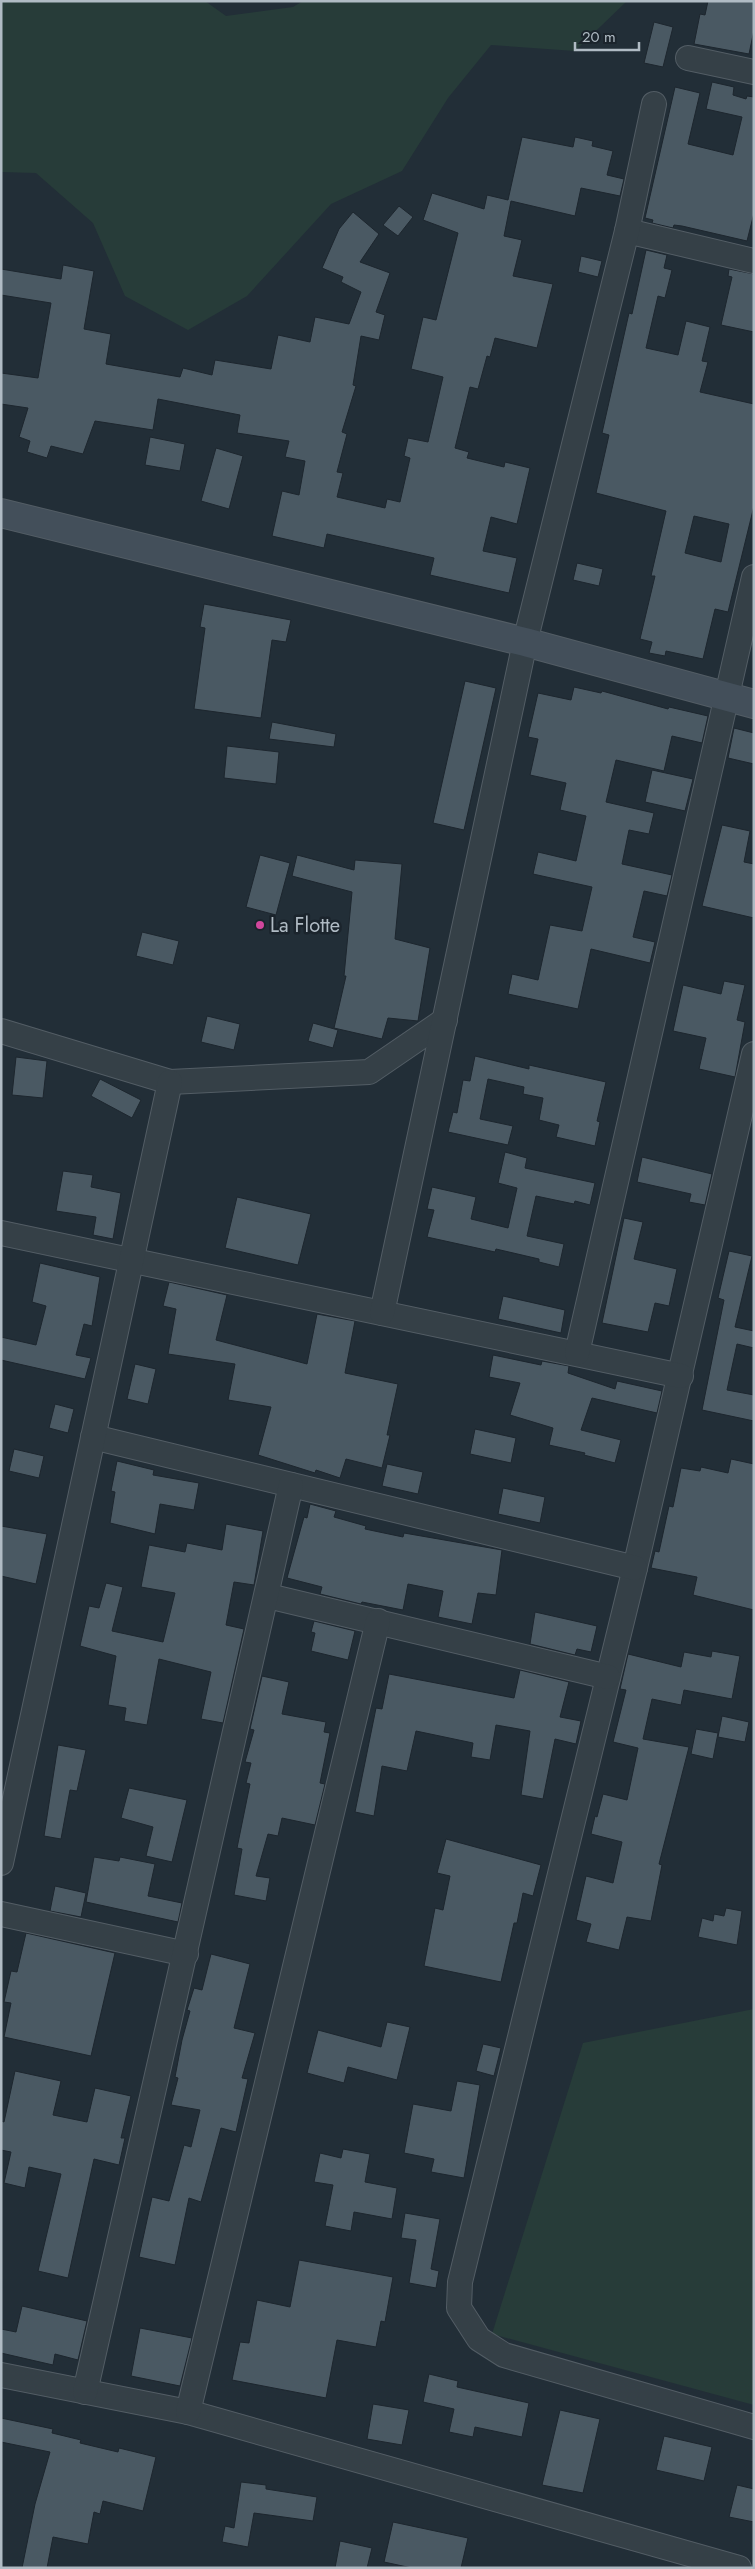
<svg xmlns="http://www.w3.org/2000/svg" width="755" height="2569" viewBox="0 0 755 2569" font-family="Jost,sans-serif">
  <rect width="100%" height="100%" fill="#222e37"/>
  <!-- green -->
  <g fill="#273c39">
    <path d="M1,1H205L226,16L293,7L303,1H627L575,51L491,45L448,98L402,171L331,204L247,296L188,330L125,296L93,223L36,173L1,172Z"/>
    <path d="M754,2009V2405L492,2334L583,2043Z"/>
  </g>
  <!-- building -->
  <g fill="#4a5963" stroke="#1d262e" fill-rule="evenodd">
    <path d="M708,1H754V30L749,54L694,44L700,14L705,15Z"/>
    <path d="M654,22L673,27L663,67L644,63Z"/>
    <path d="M712,82L734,87L733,95L746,99L747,96L754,97V213L747,241L682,226L674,225L673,228L652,223L653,220L645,218L675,87L700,93L688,144L733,155L742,117L706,109Z"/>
    <path d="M522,137L573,147L575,137L593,141L592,146L613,151L607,175L624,179L620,196L581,188L575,216L511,201L504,236L522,240L513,276L553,284L537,348L495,338L490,357L487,356L478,389L470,387L455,448L469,452L467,458L504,467L505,462L530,468L517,524L491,517L483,551L517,558L509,593L430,575L434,558L327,534L324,548L272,536L282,491L299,495L305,461L285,457L289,441L237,433L240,415L158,399L153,430L95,421L83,454L51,446L47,458L27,452L30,441L19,437L28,408L1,404V373L38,378L51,303L1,295V269L61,279L63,265L94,271L84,329L111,334L106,364L180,377L183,368L212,375L215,360L271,369L278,335L310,342L315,317L349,324L361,292L341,282L343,277L322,268L339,229L353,212L379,234L360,262L390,273L376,312L385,315L379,340L361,336L353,385L356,386L342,432L347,434L337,472L343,473L337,497L385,508L387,499L400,502L410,458L404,456L408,438L428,442L443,377L411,369L423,317L436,320L458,233L423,220L432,193L484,209L487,195L508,200Z"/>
    <path d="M399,206L413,217L398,236L383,225Z"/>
    <path d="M646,250L667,255L664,268L672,270L665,298L658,296L646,348L678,355L686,321L710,327L702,361L708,362L700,392L754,404V506L728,612L715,609L703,659L666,651L665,656L649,653L652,642L640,639L655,576H651L666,511L596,493L609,435L602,433L629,313L632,314ZM694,516L729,524L721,562L685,553Z"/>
    <path d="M581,256L602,261L598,277L578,272Z"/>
    <path d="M729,269L754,274V332L721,325L732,277L728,276Z"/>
    <path d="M150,437L185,444L180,471L145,465Z"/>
    <path d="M216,448L243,456L229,509L201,501Z"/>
    <path d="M577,563L603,569L599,586L573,580Z"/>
    <path d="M204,604L291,620L286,642L272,640L261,718L194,709L205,628L200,627Z"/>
    <path d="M465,681L496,688L464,830L433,823Z"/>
    <path d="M574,687L601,693L602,691L668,709L669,707L708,716L702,743L672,736L664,771L616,760L606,802L654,813L649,834L629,830L622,864L672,875L667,896L644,891L633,937L655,942L650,963L591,949L578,1009L508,994L512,974L538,980L550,925L582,931L592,887L533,874L538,852L576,861L586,816L560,810L566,783L530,775L538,739L528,737L538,693L571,700Z"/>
    <path d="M272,722L336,734L334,747L269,739Z"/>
    <path d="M734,728L754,733V764L728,758Z"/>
    <path d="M227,746L279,752L276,784L224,778Z"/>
    <path d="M652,770L693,779L685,811L645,802Z"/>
    <path d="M722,825L750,831L744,862L754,864V918L702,906Z"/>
    <path d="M260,855L290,863L276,915L246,907Z"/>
    <path d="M297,855L354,870L355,860L402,864L395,939L430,948L418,1021L388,1018L382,1039L334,1028L346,976H344L352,892L292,876Z"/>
    <path d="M142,932L179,941L173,965L136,956Z"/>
    <path d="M724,981L745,985L737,1020L745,1022L735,1077L699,1069L706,1038L673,1031L683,985L721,994Z"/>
    <path d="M207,1016L240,1024L234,1050L201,1042Z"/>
    <path d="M313,1023L338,1030L333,1048L308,1041Z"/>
    <path d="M475,1056L529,1069V1065L606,1082L597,1121L600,1122L595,1146L556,1137L559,1125L539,1120L543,1098L523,1094L524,1087L488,1079L480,1119L513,1126L508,1145L448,1132L453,1112L457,1113L463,1080L470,1081Z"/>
    <path d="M16,1057L47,1061L43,1098L12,1095Z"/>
    <path d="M100,1079L141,1100L132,1118L91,1096Z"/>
    <path d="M505,1152L527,1158L525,1168L595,1183L590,1205L575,1201L574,1204L536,1196L527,1236L564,1244L559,1267L539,1262V1259L496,1249L495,1252L427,1237L434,1210L427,1209L432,1187L476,1197L471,1219L508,1228L517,1188L498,1183Z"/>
    <path d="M642,1157L712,1174L705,1205L689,1202L691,1194L637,1182Z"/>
    <path d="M63,1171L93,1175L91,1187L121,1193L113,1239L93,1235L96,1217L56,1211Z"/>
    <path d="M237,1197L311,1214L298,1265L225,1248Z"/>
    <path d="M624,1218L643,1222L634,1259L677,1269L669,1306L655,1303L648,1332L602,1323Z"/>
    <path d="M729,1251L752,1256L735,1327L754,1331V1348L737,1344L727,1390L754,1395V1421L702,1410L724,1300L718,1298Z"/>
    <path d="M40,1263L100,1277L92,1326L84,1324L76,1355L91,1358L85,1379L1,1360V1337L36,1345L46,1306L32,1302Z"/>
    <path d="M169,1282L227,1295L216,1340L307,1364L317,1314L355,1321L345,1373L398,1384L387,1435H390L382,1468L346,1459L340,1478L316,1470L315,1473L258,1455L271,1407L228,1400L235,1364L168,1354L176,1309L163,1306Z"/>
    <path d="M503,1296L565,1310L561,1333L498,1319Z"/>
    <path d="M493,1355L541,1365L542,1361L569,1366L568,1373L615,1389L617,1381L662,1391L657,1413L592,1398L581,1430L621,1440L615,1463L584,1455L585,1453L549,1445L553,1428L510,1415L520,1383L489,1377Z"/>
    <path d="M135,1364L156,1369L148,1404L127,1399Z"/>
    <path d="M55,1404L74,1409L68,1433L49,1428Z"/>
    <path d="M475,1429L516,1438L511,1463L470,1454Z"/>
    <path d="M14,1449L44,1456L39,1478L9,1471Z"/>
    <path d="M731,1459L754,1464V1610L693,1595L697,1577L651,1568L655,1551L659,1552L669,1506L673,1507L681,1468L700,1471L701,1467L728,1473Z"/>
    <path d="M117,1461L154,1470L153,1475L199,1483L194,1510L160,1504L155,1534L110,1523L115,1492L111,1491Z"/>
    <path d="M387,1464L423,1472L418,1494L382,1486Z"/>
    <path d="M503,1488L545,1497L540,1523L498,1514Z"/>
    <path d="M310,1504L336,1511L334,1517L366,1526L365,1529L403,1537L404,1533L502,1550L496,1595L478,1593L472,1624L438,1617L443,1591L408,1584L403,1610L362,1602L361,1604L320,1594L322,1587L287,1578L304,1517L307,1518Z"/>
    <path d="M226,1524L263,1531L254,1585L234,1582L226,1625L244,1629L223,1723L201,1719L211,1672L159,1659L147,1725L124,1721L126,1708L108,1705L116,1656L80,1646L89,1606L99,1608L106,1583L123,1587L112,1631L163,1642L175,1593L141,1587L149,1545L185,1552L187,1543L222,1550Z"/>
    <path d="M1,1526L47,1534L36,1584L1,1576Z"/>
    <path d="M535,1612L597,1626L591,1652L577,1649L575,1655L530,1644Z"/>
    <path d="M314,1621L355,1631L348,1660L311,1651L315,1633L311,1632Z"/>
    <path d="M712,1651L740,1656L732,1699L684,1690L681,1705L652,1699L643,1739L689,1747L659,1864L662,1865L651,1921L627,1917L619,1950L586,1942L591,1924L576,1920L586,1876L613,1883L622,1842L591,1834L595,1816L597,1817L603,1794L627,1800L638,1748L613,1742L626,1690L620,1689L628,1654L681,1667L684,1652L711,1657Z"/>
    <path d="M520,1670L569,1682L560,1717L581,1721L576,1744L555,1739L543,1799L521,1795L530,1731L496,1725L490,1760L471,1757L473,1743L416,1731L407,1771L382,1766L374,1816L355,1812L376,1708L382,1709L389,1674L514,1698Z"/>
    <path d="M262,1676L289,1682L282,1714L326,1722L324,1732L330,1733L320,1783L325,1784L315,1825L282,1818L278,1836L268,1834L256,1876L270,1878L266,1901L234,1895L242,1849L237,1848L250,1784L246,1783L251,1763L245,1762L254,1730L250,1729Z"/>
    <path d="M722,1716L749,1722L745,1742L718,1737Z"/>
    <path d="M696,1729L718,1733L713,1759L691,1754Z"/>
    <path d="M58,1745L86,1750L77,1791L70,1790L61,1839L44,1836Z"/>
    <path d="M129,1788L187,1800L172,1862L146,1856L153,1827L121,1818Z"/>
    <path d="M446,1839L541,1865L533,1896L523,1893L517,1923H514L501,1982L424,1966L435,1908L443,1910L450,1876L437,1873Z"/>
    <path d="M94,1857L119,1861L120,1857L155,1864L148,1896L182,1903L178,1922L86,1902Z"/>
    <path d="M55,1886L86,1893L81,1917L50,1911Z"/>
    <path d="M726,1908L742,1911L737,1945L698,1937L702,1918L713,1921L714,1914L724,1916Z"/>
    <path d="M26,1933L115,1953L91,2056L4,2037L11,2003L4,2002L11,1971L17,1972Z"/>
    <path d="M211,1954L250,1964L234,2028L255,2033L242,2078L248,2079L236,2132L221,2128L201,2202L189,2198L175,2265L139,2257L152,2197L169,2201L184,2145L191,2147L200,2110L171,2105L178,2078L175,2077L182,2040L190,2011L187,2010L194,1988L202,1990Z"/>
    <path d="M387,2022L410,2027L397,2080L348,2067L344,2083L307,2073L318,2030L381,2047Z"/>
    <path d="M483,2044L501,2048L494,2076L476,2071Z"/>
    <path d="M15,2071L61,2081L53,2115L87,2122L95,2088L131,2096L121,2138H125L119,2165L94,2159L68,2278L38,2271L61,2174L29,2167L25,2188L4,2183L11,2152L1,2150V2121L4,2122Z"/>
    <path d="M457,2081L480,2085L464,2178L431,2172L434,2159L404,2153L413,2104L451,2111Z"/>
    <path d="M343,2149L370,2154L365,2182L397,2188L392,2219L354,2212L351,2231L325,2226L333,2185L314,2182L320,2153L341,2158Z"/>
    <path d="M405,2213L440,2219L431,2269L439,2271L436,2288L409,2283L416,2240L401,2238Z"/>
    <path d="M299,2260L393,2277L385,2322L381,2321L376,2347L337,2340L326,2398L232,2380L240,2342L249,2343L257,2300L290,2307Z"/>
    <path d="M22,2306L87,2321L78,2360L55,2354L53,2365L1,2353V2329L16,2332Z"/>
    <path d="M140,2328L192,2338L180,2386L131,2376Z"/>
    <path d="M429,2374L458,2381L457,2387L529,2403L522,2437L475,2427L473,2437L449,2432L454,2409L423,2402Z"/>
    <path d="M373,2404L409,2410L402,2445L367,2439Z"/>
    <path d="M560,2410L600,2419L583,2493L542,2485Z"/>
    <path d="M1,2418L53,2429L52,2433L81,2440L80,2443L118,2452L119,2448L156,2457L143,2511L103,2501L100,2514L94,2512L88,2544L53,2537L47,2568H22L35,2504L50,2452L1,2442Z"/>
    <path d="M664,2436L712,2447L704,2481L656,2470Z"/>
    <path d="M241,2482L266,2485V2489L317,2497L313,2521L254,2513L248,2547L222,2542L225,2526L234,2528Z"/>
    <path d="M737,2485L754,2489V2522L729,2517Z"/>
    <path d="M393,2522L468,2538L461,2568H412L384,2562Z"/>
    <path d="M340,2541L372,2548L367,2568H335Z"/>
  </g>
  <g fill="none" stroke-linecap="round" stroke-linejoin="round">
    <defs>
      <g id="minor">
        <path d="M688,58L754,72"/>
        <path d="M627,231L754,261"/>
        <path d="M1,1031L170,1082L369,1072L445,1020"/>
        <path d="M754,1054L635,1568L460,2282L459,2308L479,2339L504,2355L754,2427"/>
        <path d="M1,1233L681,1376"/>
        <path d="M382,1313L525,642L627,231L654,104"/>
        <path d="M577,1353L754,577"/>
        <path d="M93,1437L635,1568"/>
        <path d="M268,1596L608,1677"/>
        <path d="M1,1863L170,1082"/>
        <path d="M1,1914L186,1954"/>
        <path d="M1,2375L188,2412L739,2568"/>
        <path d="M85,2392L291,1485"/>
        <path d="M188,2412L378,1621"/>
      </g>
      <path id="secondary" d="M1,513L525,642L754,704"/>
    </defs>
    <!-- minor casing -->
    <use href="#minor" stroke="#535d65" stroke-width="26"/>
    <!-- secondary casing -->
    <use href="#secondary" stroke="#535d65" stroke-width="30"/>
    <!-- minor -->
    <use href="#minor" stroke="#354047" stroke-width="24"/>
    <!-- secondary -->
    <use href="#secondary" stroke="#434f5a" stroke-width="28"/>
  </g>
  <!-- markers -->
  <circle fill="#d1479c" stroke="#1b242c" stroke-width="2" cx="260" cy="925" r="5"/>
  <g text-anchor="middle" stroke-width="5" stroke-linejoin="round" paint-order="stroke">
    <!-- poi labels -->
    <g font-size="20" fill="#b0bbc4" stroke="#1b242c" text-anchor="start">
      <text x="270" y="932">La Flotte</text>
    </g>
  </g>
  <!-- border -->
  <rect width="755" height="2569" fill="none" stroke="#b0bbc4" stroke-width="5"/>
  <!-- scale -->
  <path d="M575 42v8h64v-8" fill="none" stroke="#b0bbc4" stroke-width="2.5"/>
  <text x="582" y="42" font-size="15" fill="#b0bbc4" stroke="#1b242c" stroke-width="4" paint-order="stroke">20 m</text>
</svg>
